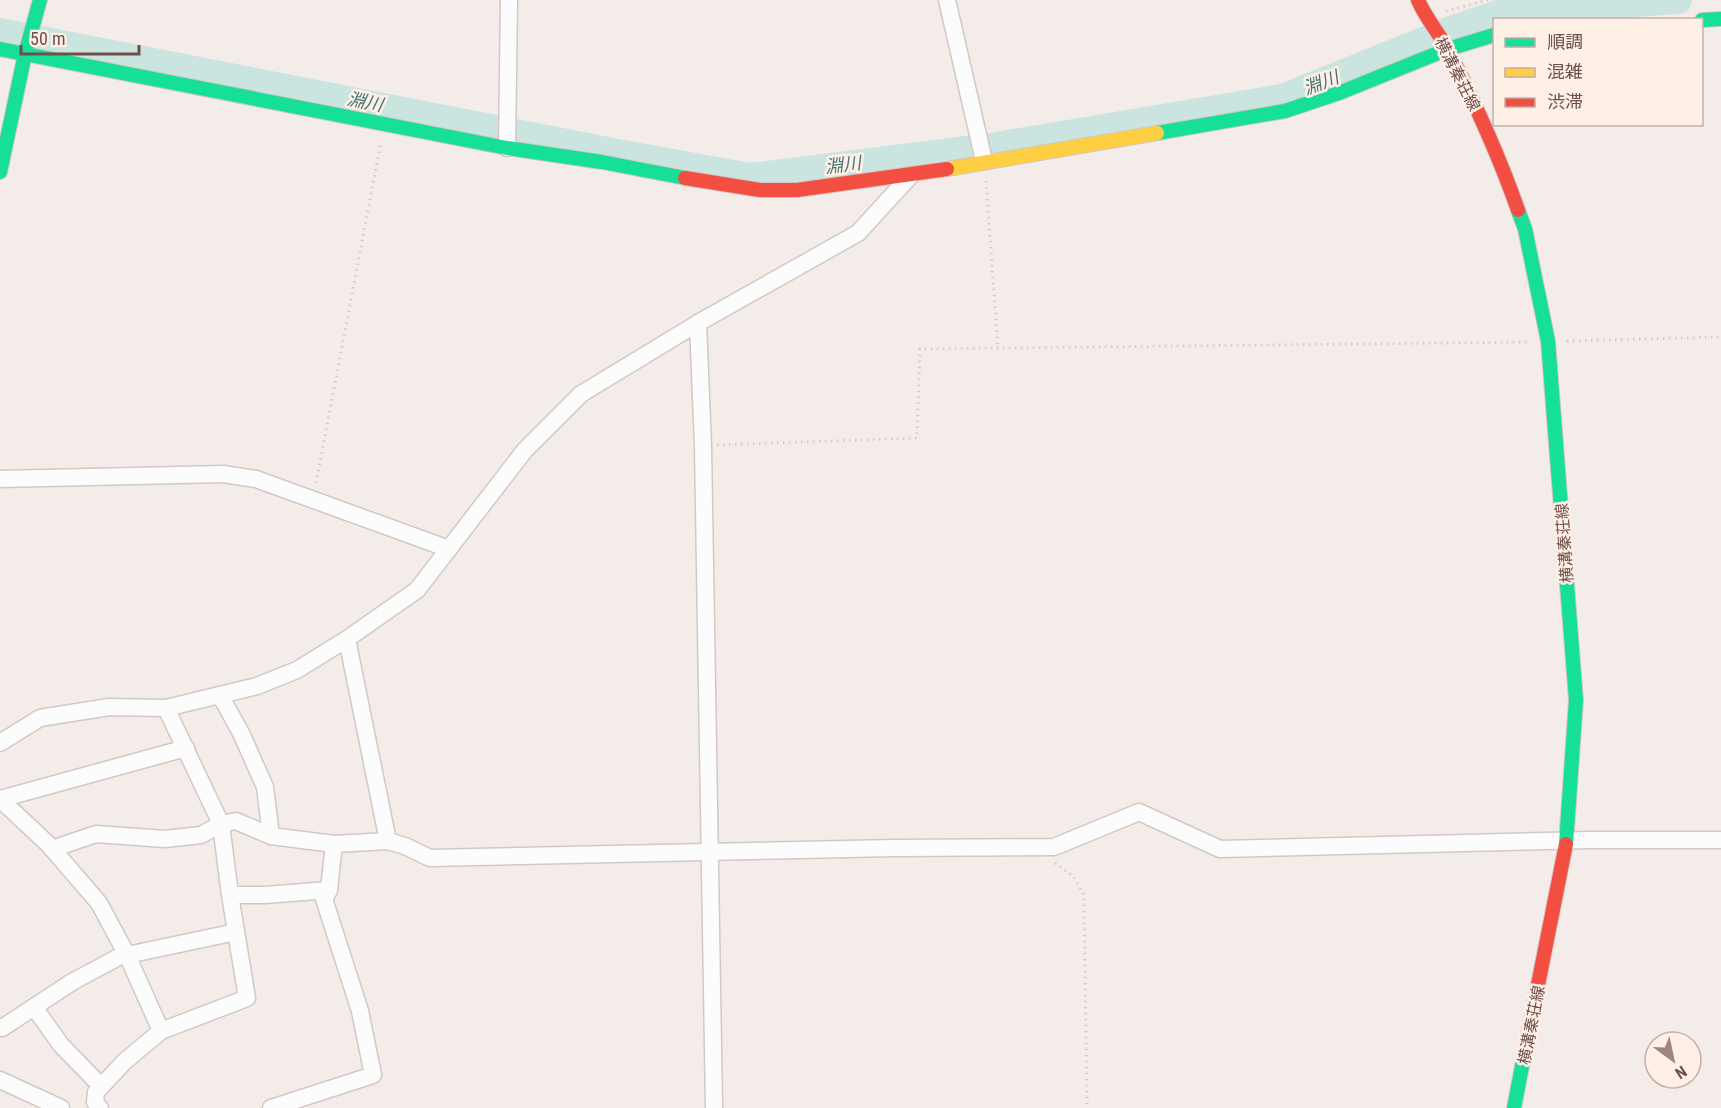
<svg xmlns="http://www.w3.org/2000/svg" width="1721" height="1108" viewBox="0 0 1721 1108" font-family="'Roboto Condensed','Noto Sans JP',sans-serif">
  <rect width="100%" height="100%" fill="#f4ece8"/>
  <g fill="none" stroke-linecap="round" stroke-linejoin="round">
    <!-- river -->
    <path stroke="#cae5e0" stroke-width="28" d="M0,32L618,153L750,177L990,147L1282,98L1453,29L1504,12L1678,0"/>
    <defs>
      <g id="street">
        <path d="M947,0L984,161"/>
        <path d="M507,148L509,0"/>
        <path d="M698,323L703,446L714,1108"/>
        <path d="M0,479L223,474L256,479L449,549"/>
        <path d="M347,639L388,841"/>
        <path d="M220,695L241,733L265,787L271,836"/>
        <path d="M166,708L221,824L236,821L271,836L334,844"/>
        <path d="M0,743L40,718L109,707L166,708L257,686L297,670L347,639L417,590L525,450L581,394L698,323L858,233L911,175"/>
        <path d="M0,799L49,845L99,903L128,957L161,1031"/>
        <path d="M0,799L186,748"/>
        <path d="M52,849L96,834L165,839L201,835L221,824L230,895L247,998L161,1031L125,1061L96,1092L95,1102L100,1108"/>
        <path d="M230,895H265L329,890"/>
        <path d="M34,1007L61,1045L101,1086"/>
        <path d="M0,1027L2,1028L72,982L126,953L132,954L236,932"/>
        <path d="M0,1080L61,1108"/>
        <path d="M271,1108L373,1075L360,1011L324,899L329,890L334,844L388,841L405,846L430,858L894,848L1054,847L1139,812L1220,849L1590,840H1721"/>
      </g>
      <g id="fast">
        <path d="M1702,20L1721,19"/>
        <path d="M0,49L507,148L602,162L685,178"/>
        <path d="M1157,133L1285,111L1339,93L1448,49L1494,35"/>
        <path d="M0,172L25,54L40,0"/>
        <path d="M1518,210L1525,229L1548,341L1576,700L1566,844"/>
        <path d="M1514,1108L1529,1030"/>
      </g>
      <path id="slow" d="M947,169L1157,133"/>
      <g id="jam">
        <path d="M1418,0C1426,19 1440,34 1449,52C1475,103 1499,156 1518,210"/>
        <path d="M685,178L760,190H797L947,169"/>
        <path d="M1529,1030L1566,844"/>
      </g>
    </defs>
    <!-- street casing -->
    <use href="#street" stroke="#d2c8c5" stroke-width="19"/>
    <!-- fast casing -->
    <use href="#fast" stroke="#d3c7c4" stroke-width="16"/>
    <!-- slow casing -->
    <use href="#slow" stroke="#d3c7c4" stroke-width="16"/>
    <!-- jam casing -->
    <use href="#jam" stroke="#d3c7c4" stroke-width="16"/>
    <!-- path -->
    <g stroke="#d5cbca" stroke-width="3" stroke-dasharray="1.5 4.5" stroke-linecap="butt">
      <path d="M1446,11L1488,0"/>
      <path d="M986,181L998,348"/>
      <path d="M1567,341L1721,337"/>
      <path d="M717,445L917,438L920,349L1530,342"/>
      <path d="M316,483L381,142"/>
      <path d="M1055,863L1073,876L1084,895L1087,1108"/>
    </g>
    <!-- street -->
    <use href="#street" stroke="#fdfcfc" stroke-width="16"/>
    <!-- fast -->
    <use href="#fast" stroke="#16e098" stroke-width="14"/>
    <!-- slow -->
    <use href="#slow" stroke="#ffcf43" stroke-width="14"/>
    <!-- jam -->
    <use href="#jam" stroke="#f24e42" stroke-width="14"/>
  </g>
  <g text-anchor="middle" stroke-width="5" stroke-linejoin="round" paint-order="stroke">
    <!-- street labels -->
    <g font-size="16" fill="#704e4a" stroke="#feefe7">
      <text transform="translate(1458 74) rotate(63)" y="6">横溝秦荘線</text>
      <text transform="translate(1564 543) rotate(-94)" y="6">横溝秦荘線</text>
      <text transform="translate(1531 1025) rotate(-79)" y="6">横溝秦荘線</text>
    </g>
    <!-- water labels -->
    <g font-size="18" font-style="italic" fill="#407570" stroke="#feefe7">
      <text transform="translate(1321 83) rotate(-21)" y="6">淵川</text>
      <text transform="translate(365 102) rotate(11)" y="6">淵川</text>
      <text transform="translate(843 165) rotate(-7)" y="6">淵川</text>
    </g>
  </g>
  <!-- legend -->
  <rect x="1493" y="18" width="210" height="108" fill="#feefe7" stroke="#c5afa8" stroke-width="1.5"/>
  <rect x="1505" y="38" width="30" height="9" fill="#16e098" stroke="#c5afa8" stroke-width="1.5"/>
  <text x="1547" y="48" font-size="18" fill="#704e4a">順調</text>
  <rect x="1505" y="68" width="30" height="9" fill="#ffcf43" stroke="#c5afa8" stroke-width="1.5"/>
  <text x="1547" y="78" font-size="18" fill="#704e4a">混雑</text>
  <rect x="1505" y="98" width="30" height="9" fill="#f24e42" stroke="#c5afa8" stroke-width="1.5"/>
  <text x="1547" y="108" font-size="18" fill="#704e4a">渋滞</text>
  <!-- north arrow -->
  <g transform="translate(1673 1060) rotate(147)"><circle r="28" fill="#feefe7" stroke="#c5afa8" stroke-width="1.5"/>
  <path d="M0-4.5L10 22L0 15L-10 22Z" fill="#9e8581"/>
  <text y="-9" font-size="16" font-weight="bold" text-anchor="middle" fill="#704e4a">N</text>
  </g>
  <!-- scale -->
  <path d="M21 45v9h118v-9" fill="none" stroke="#704e4a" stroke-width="3"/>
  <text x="30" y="45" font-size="18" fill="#704e4a" stroke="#feefe7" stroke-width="4.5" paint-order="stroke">50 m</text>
</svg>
